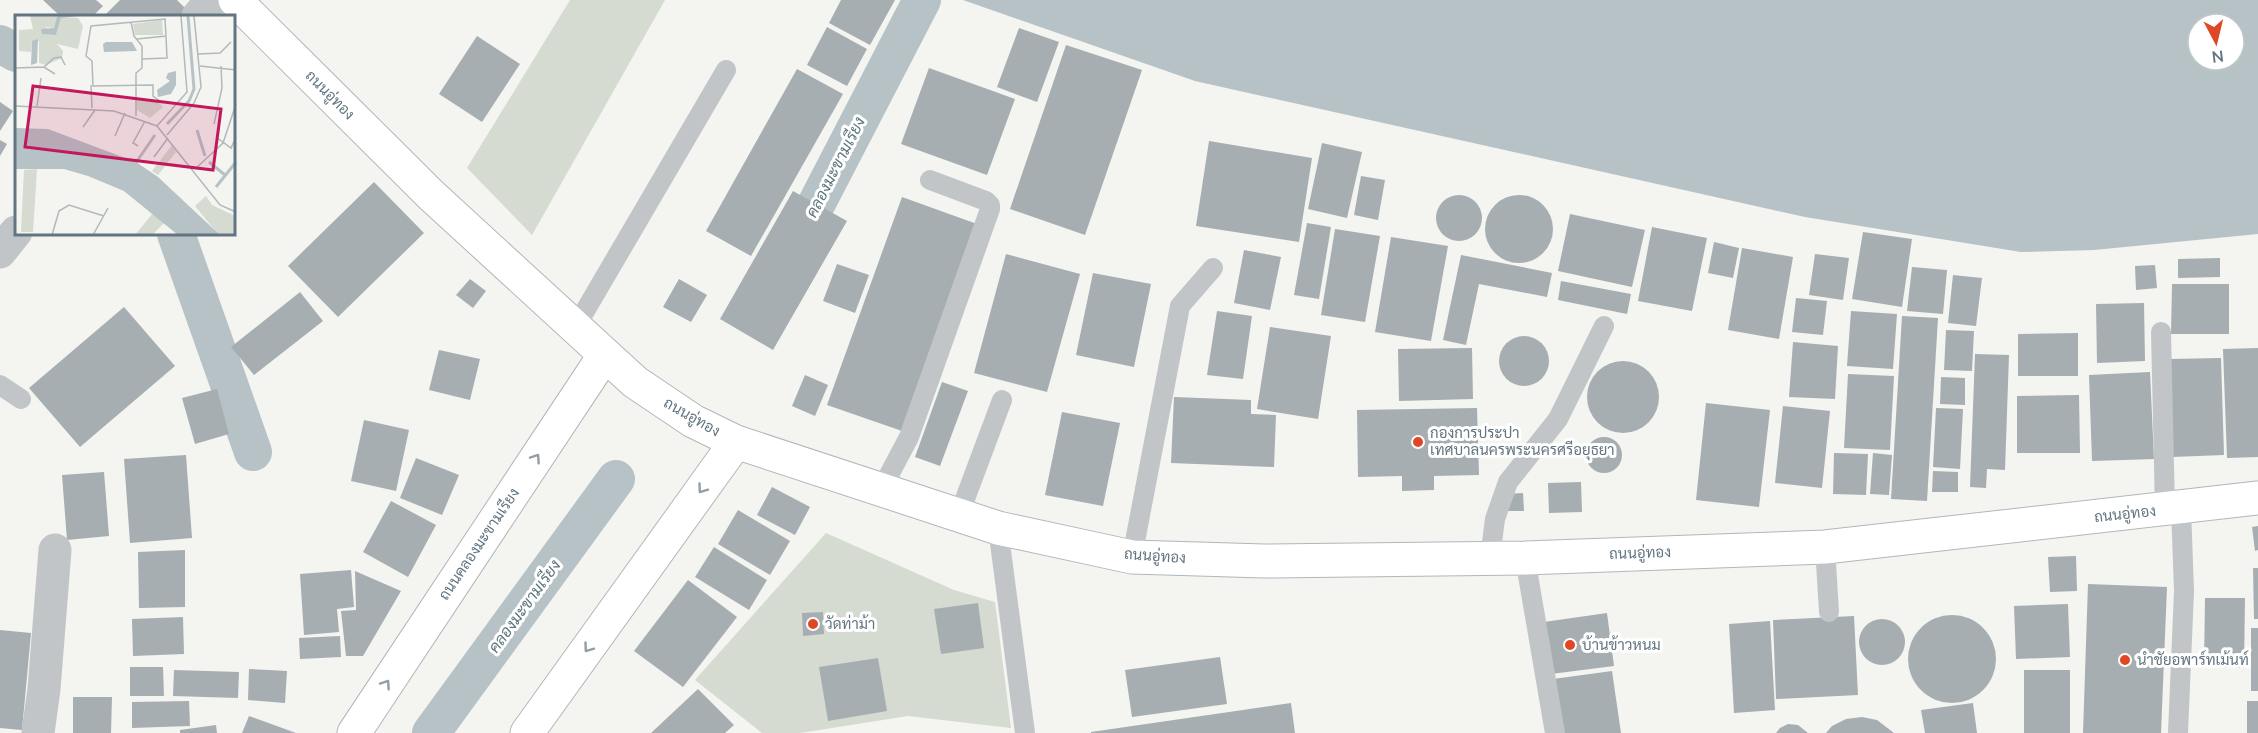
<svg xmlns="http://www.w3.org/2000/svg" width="2258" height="733" viewBox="0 0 2258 733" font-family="'Nunito Sans',Sarabun,sans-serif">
  <rect width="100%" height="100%" fill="#f4f4f0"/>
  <!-- green -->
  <g fill="#d5dbd1">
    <path d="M570,0H665L532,235L467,168Z"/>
    <path d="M826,533L954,590L995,602L1011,728L908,716L800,733H762L695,680Z"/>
  </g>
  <!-- water -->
  <path fill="#b6c2c6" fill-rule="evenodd" d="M963,0H2258V234L2094,250L2021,252L1805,217L1195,81ZM2198,24H2234V60H2198Z"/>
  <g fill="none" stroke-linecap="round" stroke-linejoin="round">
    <!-- canal -->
    <g stroke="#b6c2c6" stroke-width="38">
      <path d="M0,44L16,53"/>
      <path d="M176,234L253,452"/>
      <path d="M793,249L922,0"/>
      <path d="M431,733L616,479"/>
    </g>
  </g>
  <!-- building -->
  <g fill="#a6aeb2">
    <path d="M43,0H96L103,6L93,16H60Z"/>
    <path d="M120,0H177L187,10L181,16H104Z"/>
    <path d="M841,0H895L870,45L829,23Z"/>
    <path d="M827,27L867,49L847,86L807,65Z"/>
    <path d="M1019,28L1059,42L1037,102L997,87Z"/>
    <path d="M477,36L520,64L482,122L439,94Z"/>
    <path d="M1066,45L1142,70L1085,235L1010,209Z"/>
    <path d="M929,68L1015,99L987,175L901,144Z"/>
    <path d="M797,69L843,94L751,256L706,231Z"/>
    <path d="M0,102L13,111L0,131Z"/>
    <path d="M0,140L7,144L0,156Z"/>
    <path d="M1209,141L1312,158L1299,242L1196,226Z"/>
    <path d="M1322,143L1362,152L1347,218L1308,209Z"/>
    <path d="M1361,176L1385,180L1378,220L1354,215Z"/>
    <path d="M374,182L424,233L338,317L288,266Z"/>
    <path d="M793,191L847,221L773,350L720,319Z"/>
    <circle cx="1459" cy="218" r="23"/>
    <circle cx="1519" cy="229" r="34"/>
    <path d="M902,197L977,224L902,431L827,405Z"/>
    <path d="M1570,214L1645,230L1632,287L1558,271Z"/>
    <path d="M1307,223L1331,227L1319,299L1294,295Z"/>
    <path d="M1652,227L1707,238L1692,311L1638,301Z"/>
    <path d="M1335,229L1380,236L1365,322L1321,315Z"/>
    <path d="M1863,232L1912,239L1902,307L1852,299Z"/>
    <path d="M1391,237L1448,246L1431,341L1375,332Z"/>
    <path d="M1714,242L1739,248L1733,278L1708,273Z"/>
    <path d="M1742,248L1793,257L1779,339L1728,330Z"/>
    <path d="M1244,250L1281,257L1270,310L1234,303Z"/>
    <path d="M1006,254L1080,274L1047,392L974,373Z"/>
    <path d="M1815,254L1849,258L1843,300L1809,295Z"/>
    <path d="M1461,255L1552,273L1547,297L1479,284L1466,345L1443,340Z"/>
    <path d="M2220,258V277L2178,278V259Z"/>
    <path d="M837,264L869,275L855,313L823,301Z"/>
    <path d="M2155,265L2157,288L2136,290L2135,266Z"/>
    <path d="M1912,267L1947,270L1943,314L1907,311Z"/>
    <path d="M1093,273L1151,284L1134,367L1076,355Z"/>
    <path d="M1953,275L1982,278L1976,326L1948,323Z"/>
    <path d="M470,279L486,291L473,308L456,295Z"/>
    <path d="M679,279L707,295L691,322L663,307Z"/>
    <path d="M1561,281L1631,294L1627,314L1558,300Z"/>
    <path d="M2172,284H2229V334H2171Z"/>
    <path d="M300,292L323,321L254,375L231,347Z"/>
    <path d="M1796,298L1827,301L1823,335L1792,332Z"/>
    <path d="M2144,303L2145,361L2097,363L2096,304Z"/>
    <path d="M124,307L175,366L80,447L29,388Z"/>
    <path d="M1217,311L1252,316L1243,379L1207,375Z"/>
    <path d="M1851,311L1897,314L1893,369L1847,366Z"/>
    <path d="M1902,316L1938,318L1927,501L1891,499Z"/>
    <path d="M1270,327L1331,336L1318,419L1257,409Z"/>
    <path d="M1946,330L1974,331L1972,371L1944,370Z"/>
    <path d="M2078,333V376H2018V334Z"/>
    <circle cx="1524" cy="361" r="25"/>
    <path d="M1793,342L1838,346L1835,399L1789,397Z"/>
    <path d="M1472,348L1473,399L1399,401L1398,349Z"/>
    <path d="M2258,348V457L2227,458L2223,349Z"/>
    <path d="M439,350L480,359L470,400L429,390Z"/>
    <path d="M1975,354L2009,355L2005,470L1987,469L1986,488L1970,487Z"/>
    <path d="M2221,358L2224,455L2172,457L2170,359Z"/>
    <circle cx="1623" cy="397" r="36"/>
    <path d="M2150,372L2154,459L2092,461L2089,375Z"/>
    <path d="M1848,374L1894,376L1890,450L1844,448Z"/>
    <path d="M805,375L828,385L815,416L792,406Z"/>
    <path d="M1941,377L1965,378V405L1940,404Z"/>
    <path d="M942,382L968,391L940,466L915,457Z"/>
    <path d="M217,389L229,434L195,444L182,398Z"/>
    <path d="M2079,395L2080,453H2017V396Z"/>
    <path d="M1174,397L1251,400V414L1276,415L1274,467L1171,463Z"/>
    <path d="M1706,403L1770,410L1759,507L1696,500Z"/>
    <path d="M1783,406L1830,411L1822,488L1775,483Z"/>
    <path d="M1477,408L1479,475L1434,476V490L1402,491V476L1358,477L1357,410Z"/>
    <path d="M1936,408L1963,409L1960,469L1933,467Z"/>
    <path d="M1062,412L1120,423L1103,506L1045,495Z"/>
    <path d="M364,420L409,430L396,491L351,481Z"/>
    <circle cx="1604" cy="455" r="18"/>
    <path d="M1834,453L1868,454L1866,495L1833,494Z"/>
    <path d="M1873,453L1892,455L1889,495L1870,494Z"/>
    <path d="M186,455L192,538L130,543L124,459Z"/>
    <path d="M416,458L459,475L442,515L400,498Z"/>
    <path d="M1933,471L1958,472V492H1932Z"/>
    <path d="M104,472L109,536L67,540L62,475Z"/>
    <path d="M1581,482L1582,512L1549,513L1548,483Z"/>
    <path d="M772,487L810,507L795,535L757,515Z"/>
    <path d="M1523,493L1524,511H1506V494Z"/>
    <path d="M391,501L436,525L408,577L363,552Z"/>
    <path d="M738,510L790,541L770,575L718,544Z"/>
    <path d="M2258,526V550L2255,551L2252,527Z"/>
    <path d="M714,547L767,580L749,610L695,577Z"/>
    <path d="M185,550V607L139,608L138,552Z"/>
    <path d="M2076,556L2077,591L2050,592L2048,557Z"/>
    <path d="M2253,568H2258V619H2254Z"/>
    <path d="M351,570L354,607L337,609L339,632L304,635L300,574Z"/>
    <path d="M355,571L401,591L363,656H346L341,611L356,610Z"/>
    <path d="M688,580L737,617L683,687L634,651Z"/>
    <path d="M2088,584L2167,587L2161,733H2083Z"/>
    <path d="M2205,598H2245L2244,668L2204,667Z"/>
    <path d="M978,603L984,648L941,654L934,609Z"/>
    <path d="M2068,604L2070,657L2016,659L2014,606Z"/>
    <path d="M823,612L824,634L803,636L802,613Z"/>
    <path d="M1607,613L1614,666L1551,674L1544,622Z"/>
    <circle cx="1952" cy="659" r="44"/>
    <path d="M1854,616L1858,695L1776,699L1773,620Z"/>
    <path d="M183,617L184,654L133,656L132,619Z"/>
    <circle cx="1882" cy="642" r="23"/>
    <path d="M1770,621L1775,710L1734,713L1729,624Z"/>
    <rect x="2251" y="628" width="7" height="63"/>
    <path d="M0,630L31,633L22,730L0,728Z"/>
    <path d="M340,636L341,657L300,659L299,638Z"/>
    <path d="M1220,657L1227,704L1132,717L1125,670Z"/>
    <path d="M878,658L887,711L828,721L819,667Z"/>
    <path d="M130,667H163L164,696H130Z"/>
    <path d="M249,669L287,671L285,703L248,700Z"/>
    <path d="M174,670L239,672L238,698L173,696Z"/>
    <rect x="2024" y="670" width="46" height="63"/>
    <path d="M1612,671L1621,733H1560L1553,679Z"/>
    <path d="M698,689L734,725L725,733H651Z"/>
    <path d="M73,697H112L111,733H73Z"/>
    <path d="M189,701L190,726L132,728V702Z"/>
    <rect x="2247" y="701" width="11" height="32"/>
    <path d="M1291,703L1295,733H1091V732Z"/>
    <path d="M1973,703L1977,733H1925L1921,710Z"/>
    <path d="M249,716L296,733H242Z"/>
    <path d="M1862,717L1877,720L1894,733H1826L1832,726L1846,719Z"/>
    <path d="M1788,724L1798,725L1808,733H1776L1780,728Z"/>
    <path d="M216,725L217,733H180V730Z"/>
  </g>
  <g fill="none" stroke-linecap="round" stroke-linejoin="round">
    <defs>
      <g id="secondary">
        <path d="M235,0L431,195L635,382L693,421L736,442L998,528L1132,557L1264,561L1525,558L1825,547L2258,498"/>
        <path d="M354,733L604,356"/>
        <path d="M527,733L736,442"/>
      </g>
    </defs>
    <!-- secondary casing -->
    <use href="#secondary" stroke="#b1b7ba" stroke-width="35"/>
    <!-- lane -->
    <g stroke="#c1c5c8" stroke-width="20">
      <path d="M575,328L726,70"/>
      <path d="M2161,332L2165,510"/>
      <path d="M0,385L21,399"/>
      <path d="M881,490L909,437L990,209V205L986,201L930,180"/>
      <path d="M959,515L1002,400"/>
      <path d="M998,528L1025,733"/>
      <path d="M1825,547L1829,612"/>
      <path d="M1132,557L1180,306L1213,268"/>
      <path d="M1490,558L1495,519L1508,482L1558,419L1604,326"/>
      <path d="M1525,558L1555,733"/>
      <path d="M2178,733L2184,591L2181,508"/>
    </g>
    <!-- street -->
    <g stroke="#c1c5c8" stroke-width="33">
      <path d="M198,16L212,0"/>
      <path d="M0,252L16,232"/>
      <path d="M38,733L44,689L55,550"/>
    </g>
    <!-- secondary -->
    <use href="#secondary" stroke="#fff" stroke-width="33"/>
  </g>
  <!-- one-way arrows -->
  <defs><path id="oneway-chevron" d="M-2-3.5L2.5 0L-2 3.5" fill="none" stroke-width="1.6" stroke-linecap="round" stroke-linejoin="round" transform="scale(1.5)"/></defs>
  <g stroke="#929ea6">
    <use href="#oneway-chevron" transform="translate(536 458) rotate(-56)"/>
    <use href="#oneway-chevron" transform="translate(702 489) rotate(126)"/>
    <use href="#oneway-chevron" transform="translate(588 648) rotate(126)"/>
    <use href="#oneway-chevron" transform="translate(386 684) rotate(-56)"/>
  </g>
  <!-- markers -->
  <g fill="#df4825" stroke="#fff" stroke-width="2">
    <circle cx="1418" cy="442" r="6"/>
    <circle cx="813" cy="624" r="6"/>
    <circle cx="1570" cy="645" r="6"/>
    <circle cx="2125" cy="660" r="6"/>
  </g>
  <g text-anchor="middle" stroke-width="6" stroke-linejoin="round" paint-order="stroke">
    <!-- street labels -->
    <g font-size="15" fill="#637580" stroke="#fff">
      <text transform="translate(330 95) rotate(45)" y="5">ถนนอู่ทอง</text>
      <text transform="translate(692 417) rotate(30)" y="5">ถนนอู่ทอง</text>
      <text transform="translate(2125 514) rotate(-6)" y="5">ถนนอู่ทอง</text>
      <text transform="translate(479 544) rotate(-56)" y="5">ถนนคลองมะขามเรียง</text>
      <text transform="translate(1640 553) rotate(-2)" y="5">ถนนอู่ทอง</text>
      <text transform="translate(1155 556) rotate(4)" y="5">ถนนอู่ทอง</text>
    </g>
    <!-- poi labels -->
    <g font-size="15" fill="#637580" stroke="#fff" text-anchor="start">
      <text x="1430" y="438">กองการประปา<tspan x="1430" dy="17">เทศบาลนครพระนครศรีอยุธยา</tspan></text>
      <text x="825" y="629">วัดท่าม้า</text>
      <text x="1582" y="650">บ้านข้าวหนม</text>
      <text x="2137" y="665">นำชัยอพาร์ทเม้นท์</text>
    </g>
    <!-- water labels -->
    <g font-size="16" font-style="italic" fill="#5f777e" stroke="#fff">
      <text transform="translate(835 167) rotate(-63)" y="6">คลองมะขามเรียง</text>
      <text transform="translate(524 606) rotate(-54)" y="6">คลองมะขามเรียง</text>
    </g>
  </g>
  <!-- overview -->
  <g transform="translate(15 15)">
    <rect width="220" height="220" fill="#f4f4f0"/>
    <path d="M15,1H42L39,13L30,12L41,20L46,2L63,3L68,11L63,34L42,29L48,36L47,43L31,50L24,48V26H17L16,37L4,36V15L18,14ZM147,5L148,20H120L118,9ZM122,85L142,86L148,92L135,103L122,95ZM157,130L161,137L143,160L137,156ZM22,154L18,217H6L9,155ZM191,181L197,190L220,201V220L203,219L180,191ZM138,198L149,208L137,220H120Z" fill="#d5dbd1"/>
    <path d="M42,1H63L46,3L41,20L27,19L26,14L39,13ZM23,24L22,48L16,50L17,26ZM91,27H117L122,36L89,37L88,29ZM161,56V70L156,79L143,82L142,75L155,66L151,63L153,58ZM0,113L33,114L121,147L143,162L205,220H163L109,176L73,161L49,154H0Z" fill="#b6c2c6"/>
    <path fill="none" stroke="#b6c2c6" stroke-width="3" d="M152,109L174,86L179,74L173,1M182,115L190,141M194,147L210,160M120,149L140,120M201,172L221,147"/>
    <path fill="none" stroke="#b1b9bc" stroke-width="1.5" d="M116,7L119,21L127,31V44L152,43L151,21M122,24L151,21L150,4L76,11L71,41L77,46L78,71L138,70V81L145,86M183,39L205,38L216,27M185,51L221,55M29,52L39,43L46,42L50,50M0,53L29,52L40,59M76,70L77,93M0,91L99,96L142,111L205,190L221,197M22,91L26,63M121,101V58L127,53V44M199,109L207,73L206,51M142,111L172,77L166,1M68,112L80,95M152,120L179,88L186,72L179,1M100,121L110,98M201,122L216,133L221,122M123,131L118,128L130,106M139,142L153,123M180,154L208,128L221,89M37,220L44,196L54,190L89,201M78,220L93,193"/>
    <path fill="#c2185b" fill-opacity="0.15" stroke="#c2185b" stroke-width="3" d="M18,71L206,94L198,155L10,132Z"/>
    <rect width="220" height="220" fill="none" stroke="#637580" stroke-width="3"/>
  </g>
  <!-- north arrow -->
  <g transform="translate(2216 42) rotate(173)"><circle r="28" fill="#ffffff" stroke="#c1c8cc" stroke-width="1.5"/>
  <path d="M0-4.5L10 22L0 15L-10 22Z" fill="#df4825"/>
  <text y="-9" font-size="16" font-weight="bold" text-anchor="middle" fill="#637580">N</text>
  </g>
</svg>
